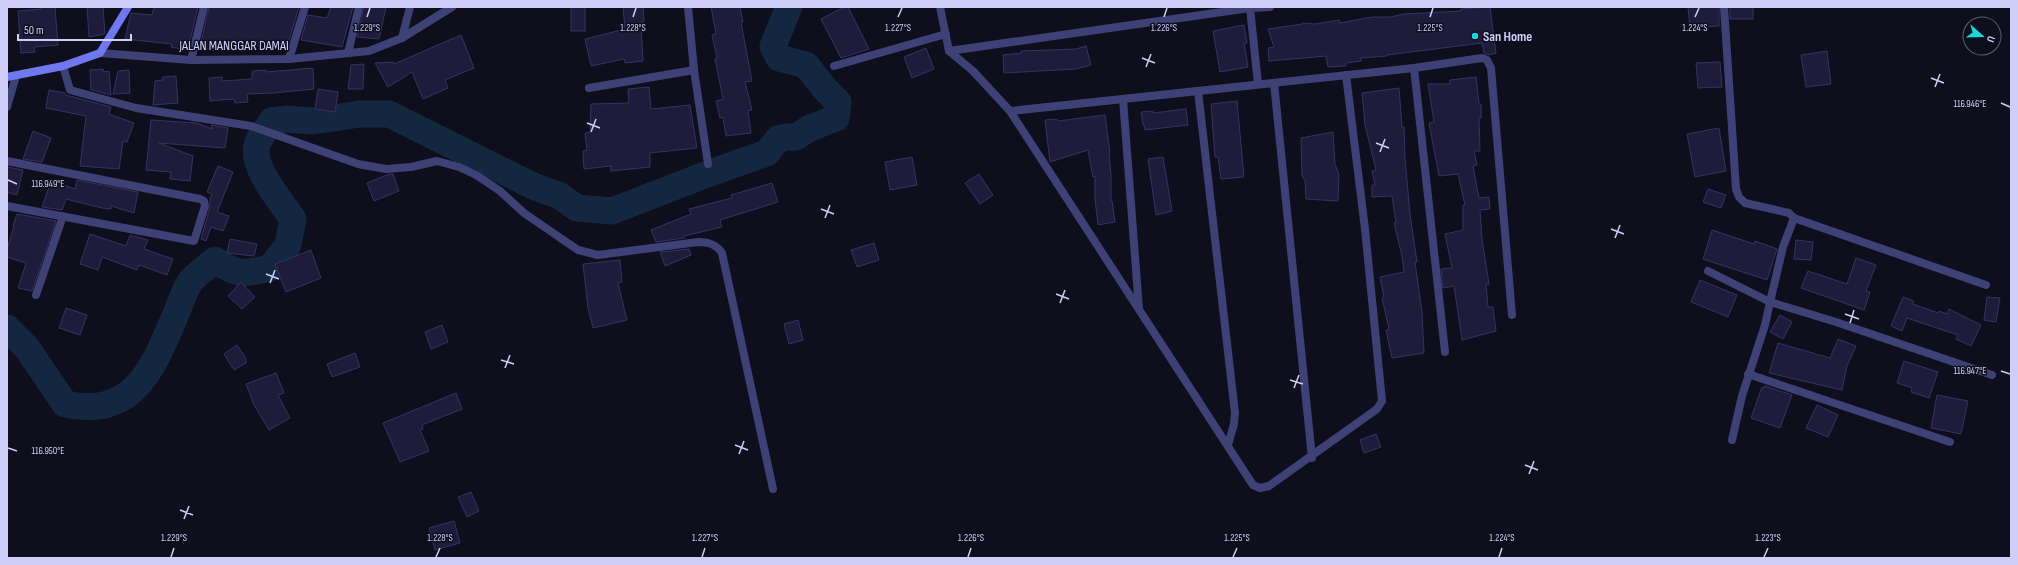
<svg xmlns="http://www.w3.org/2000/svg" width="2018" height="565" viewBox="0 0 2018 565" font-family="'Sofia Sans Condensed',sans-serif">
  <rect width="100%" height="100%" fill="#0f0e1c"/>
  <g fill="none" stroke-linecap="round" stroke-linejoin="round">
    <!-- river -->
    <path stroke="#132840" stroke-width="27" d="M7,328L27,348L65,404C134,419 153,368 175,316C180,305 184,291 190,282C196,274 207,267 215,260C238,276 244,274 270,268L288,245L293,219C281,202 251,167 257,145C259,137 268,128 272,121L287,119L313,121L360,114H389L535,187L560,196L577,208L612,211L710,173L767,153L778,139L785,137H796L810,128L836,118L838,102L825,89L806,65L779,58L773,46L789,7"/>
  </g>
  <!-- building -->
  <g fill="#1f1c3b" stroke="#363164">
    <path d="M41,7H55L58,45L34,47L35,52L21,53L18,11L41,9Z"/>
    <path d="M87,7H103L105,34L89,37Z"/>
    <path d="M154,7H198L189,45L186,44L185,50L171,47L172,44L125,39L131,13L152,15Z"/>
    <path d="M209,7H299L287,47L271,42L270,47L218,42L216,51L200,47Z"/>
    <path d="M331,7H353L342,47L301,40L308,15L327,18Z"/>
    <path d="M364,7H386L379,39L357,37Z"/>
    <rect x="571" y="7" width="14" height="24"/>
    <path d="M623,7H643L644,22L641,23L643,61L625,63L624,59L591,66L585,39L625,29Z"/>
    <path d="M711,7H740L743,22H741L752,81L745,82L752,110L748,111L751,133L726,136L723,117L720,118L716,101L723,99L715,59L717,58L712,35L716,34Z"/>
    <path d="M844,7H848L869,49L841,58L821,19Z"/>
    <path d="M1490,7L1496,53L1488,55L1484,53L1482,43L1387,55V56L1361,58V61L1346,63V66L1328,67L1326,56L1269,61L1268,48L1274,47L1268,29L1302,24V23L1315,24L1339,20L1340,23L1372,17H1390L1404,14L1461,11V9Z"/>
    <path d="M1688,7H1719V26L1690,28Z"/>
    <rect x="1730" y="7" width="23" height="12"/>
    <path d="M1244,25L1247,43H1244L1248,67L1220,72L1213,31Z"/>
    <path d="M461,35L474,68L445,80L448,88L423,99L412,72L388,87L375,63L393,62L394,64Z"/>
    <path d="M1086,46L1091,65L1076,69L1004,73L1003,55L1021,53V51L1076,49Z"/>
    <path d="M926,48L934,69L912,78L904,57Z"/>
    <path d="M1827,51L1831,84L1806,87L1801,55Z"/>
    <path d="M1720,62L1722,87L1698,88L1696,63Z"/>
    <path d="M364,64L363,89H348L351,65Z"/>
    <path d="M313,68L314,89L273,93L247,94L248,102L235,103L234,99L210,101L209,78L222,77V81L252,79V71L266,70V72Z"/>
    <path d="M103,69L104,72L109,71L111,95L91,90L90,70Z"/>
    <path d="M129,70L130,93L113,94L118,71Z"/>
    <path d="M176,76L178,103L153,105L155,81L163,80V77Z"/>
    <path d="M1476,77L1479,104H1481V118H1479L1480,151H1474L1477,165L1473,166L1479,198L1489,197L1490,209L1480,210L1482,239L1489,284L1486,285L1488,307H1493L1496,331L1462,340L1454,286L1443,288L1441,269L1452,268L1445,234L1463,230V205H1465L1458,174L1439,176L1429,123L1434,122L1428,84H1450V80Z"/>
    <path d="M649,87L651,109L690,105L697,148L650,153V167L611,171V166L584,169L583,151L587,150L585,133L590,132L591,104L629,103L628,89Z"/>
    <path d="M1399,88L1402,127H1404L1405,158L1410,214L1417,262H1415L1422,312L1424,353L1392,358L1386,330L1389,329L1382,298L1384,297L1380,277L1404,272L1402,256L1394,223H1396L1392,196L1372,197V185H1375L1372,171L1376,170L1365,125L1362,93Z"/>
    <path d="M318,89L338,92L335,112L315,109Z"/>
    <path d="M49,90L65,93L66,95L111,107L109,114L134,123L127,142L123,141L119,169L80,166L86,116L46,108Z"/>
    <path d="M1237,101L1244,177L1221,179L1218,157H1215L1211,104Z"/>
    <path d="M1186,109L1188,125L1145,130L1144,125H1143L1141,112L1153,111V113Z"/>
    <path d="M1105,115L1110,153H1109L1111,175V201H1112L1115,222L1098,225L1095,199V176L1093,177L1088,150L1050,162L1045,120L1057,119L1058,121Z"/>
    <path d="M151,120L197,123L212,129L211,125L228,128L225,148L159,143L193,156L190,181L170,179L171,172L146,170Z"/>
    <path d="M1719,128L1726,171L1695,177L1687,134Z"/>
    <path d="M33,131L51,138L42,162L23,159Z"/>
    <path d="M1333,132L1335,164L1339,175L1338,201L1306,199L1305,181L1302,176L1301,138Z"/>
    <path d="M912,157L917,185L890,190L885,162Z"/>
    <path d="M1163,157L1172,211L1156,215L1148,159Z"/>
    <path d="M218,166L233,172L217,212L229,216L223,231L211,227L206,241L201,239L210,207V200L212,194L207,192Z"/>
    <path d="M7,167L23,170L17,195L7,192Z"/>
    <path d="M389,174H393L399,191L374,201L367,183Z"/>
    <path d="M979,174L993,195L980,204L965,183Z"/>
    <path d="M77,180L138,192L134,213L111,206V209L102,208L66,199L62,210L42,207L51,181L75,189Z"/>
    <path d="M772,183L778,202L720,220L722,227L684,236V238L656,242L651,230L691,214L689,209L732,198L731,195Z"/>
    <path d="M1708,189L1726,195L1721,208L1703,202Z"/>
    <path d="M17,214L56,221L32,291L18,288L26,263L7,257V250L14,226H13Z"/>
    <path d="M1712,230L1754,244L1755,241L1777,249L1767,280L1703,259Z"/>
    <path d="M90,234L126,246L130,235L148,240L144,249L173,259L167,275L139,265L137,270L102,257L98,270L80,264Z"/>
    <path d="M230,239L257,244L254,256L227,253Z"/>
    <path d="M1796,240L1813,242L1811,260L1794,259Z"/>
    <path d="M874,243L879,260L857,267L851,250Z"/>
    <path d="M689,249L691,255L665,266L660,252Z"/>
    <path d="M311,250L321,278L286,292L275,264Z"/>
    <path d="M1856,258L1876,265L1866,291L1870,292L1864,310L1801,288L1808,271L1847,284Z"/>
    <path d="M620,260L622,282L618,283L627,320L593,328L588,308L583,264Z"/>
    <path d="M1700,280L1737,295L1728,317L1691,302Z"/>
    <path d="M241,282L255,297L242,309L228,296Z"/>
    <path d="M1903,297L1914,301L1913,304L1938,313L1939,311L1947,314L1949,309L1981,325L1971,346L1956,339L1958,335L1907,318L1902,331L1891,326Z"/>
    <path d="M1987,297L2000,298L1996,322L1984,320Z"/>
    <path d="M66,308L87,315L80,335L59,328Z"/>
    <path d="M1780,315L1792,322L1783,339L1770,332Z"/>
    <path d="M798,320L803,340L789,344L784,324Z"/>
    <path d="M442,325L448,342L431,349L425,332Z"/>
    <path d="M1838,339L1856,346L1847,366L1842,390L1769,373L1778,343L1830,358Z"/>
    <path d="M237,345L246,358V363L234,370L224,354Z"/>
    <path d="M355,353L360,367L332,377L327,364Z"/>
    <path d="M1904,361L1938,372L1929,398L1911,392L1912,388L1897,383Z"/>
    <path d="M276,373L284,393L278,395L290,418L269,430L254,405L246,384Z"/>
    <path d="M1765,386L1792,395L1780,428L1751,418L1762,387L1764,388Z"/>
    <path d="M456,393L462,409L422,425L423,429L420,430L429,451L400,462L383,423Z"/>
    <path d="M1937,395L1968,401L1961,434L1931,428Z"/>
    <path d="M1817,405L1838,415L1828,437L1806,428Z"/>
    <path d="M1376,434L1381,447L1364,453L1360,440Z"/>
    <path d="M471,492L479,511L467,517L458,497Z"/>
    <path d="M454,521L460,543L435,550L429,528Z"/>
  </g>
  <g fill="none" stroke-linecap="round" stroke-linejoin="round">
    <!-- lane -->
    <g stroke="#3e4176" stroke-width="8">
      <path d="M1794,218L1986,285"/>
      <path d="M1708,271L1770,302L1765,325L1742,396L1732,440"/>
    </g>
    <!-- street -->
    <g stroke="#3e4176" stroke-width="8">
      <path d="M688,7L694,70L708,164"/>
      <path d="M940,7L949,51L973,71L1010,111L1253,485L1260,488L1269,486L1377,409L1382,401L1365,229L1346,75"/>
      <path d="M1724,7L1736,189L1739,197L1745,203L1789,213L1794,218L1783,247L1770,302L1836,322L1992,375"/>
      <path d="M1250,8L1258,84"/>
      <path d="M402,38L410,7"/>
      <path d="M949,51L1250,8L1270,7"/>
      <path d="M100,53L191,60L289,59L369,51L402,38L452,7"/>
      <path d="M348,53L359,7"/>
      <path d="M289,59L305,7"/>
      <path d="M191,60L204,7"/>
      <path d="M63,66L70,90L136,108L251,126L358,164L386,169L411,167L437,161L459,167L476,175L500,191L524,213L578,250L598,255L698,242C708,242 716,244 722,253L773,489"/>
      <path d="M834,66L946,34"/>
      <path d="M1414,68L1445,352"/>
      <path d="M1274,83L1312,458"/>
      <path d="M589,88L694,70"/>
      <path d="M1198,91L1235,413L1234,424L1228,445"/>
      <path d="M1123,99L1139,309"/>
      <path d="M7,107L16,76"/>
      <path d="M1010,111L1414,68L1482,58L1487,60L1491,68L1512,315"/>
      <path d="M7,161L200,199L204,201L205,206L194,241L7,206"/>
      <path d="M36,295L63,216"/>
      <path d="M1748,374L1950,442"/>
    </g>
    <!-- secondary -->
    <path stroke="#7078ef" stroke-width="8" d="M7,77L63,66L100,53L128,7"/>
  </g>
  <!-- ticks -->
  <path fill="none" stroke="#cfcef9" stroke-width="1.5" d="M367,17L370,8M633,17L636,8M898,17L902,8M1164,17L1167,8M1430,17L1433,8M1695,17L1699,8M1142,58L1155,63M1146,67L1151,54M1931,78L1944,83M1935,87L1940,74M2001,103L2010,107M587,123L600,128M591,132L596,119M1376,143L1389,148M1380,152L1385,139M8,180L17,184M821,209L834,214M825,218L830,205M1611,229L1624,234M1615,238L1620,225M266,274L279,279M270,283L275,270M1056,294L1069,299M1060,303L1065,290M1845,314L1859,319M1850,323L1854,310M501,360L514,364M505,368L510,355M2001,371L2010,374M1290,380L1303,384M1294,388L1299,375M735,445L748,450M8,448L17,451M739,454L744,441M1525,465L1538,470M1529,474L1534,461M180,510L193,515M184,519L189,506M171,557L174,548M436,557L440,548M702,557L705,548M968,557L971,548M1233,557L1237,548M1499,557L1502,548M1764,557L1768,548"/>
  <!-- markers -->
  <circle fill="#19d8da" stroke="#0f0e1c" stroke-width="1.5" cx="1475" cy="36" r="4"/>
  <g text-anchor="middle" stroke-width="3" stroke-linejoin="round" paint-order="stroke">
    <!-- poi labels -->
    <g font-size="14" font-weight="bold" fill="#cfcef9" stroke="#0f0e1c" text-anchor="start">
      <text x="1483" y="41">San Home</text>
    </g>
    <!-- street labels -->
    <g font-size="14" fill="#cfcef9" stroke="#0f0e1c">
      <text x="234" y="50">JALAN MANGGAR DAMAI</text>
    </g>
  </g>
  <g font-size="10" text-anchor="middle" fill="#cfcef9" stroke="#0f0e1c" stroke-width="3" stroke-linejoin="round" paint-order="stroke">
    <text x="367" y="31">1.229°S</text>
    <text x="633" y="31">1.228°S</text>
    <text x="898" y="31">1.227°S</text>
    <text x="1164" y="31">1.226°S</text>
    <text x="1430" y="31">1.225°S</text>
    <text x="1695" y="31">1.224°S</text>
    <text x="1970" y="107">116.946°E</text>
    <text x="48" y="187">116.949°E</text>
    <text x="1970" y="374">116.947°E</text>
    <text x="48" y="454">116.950°E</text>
    <text x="174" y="541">1.229°S</text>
    <text x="440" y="541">1.228°S</text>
    <text x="705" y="541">1.227°S</text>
    <text x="971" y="541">1.226°S</text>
    <text x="1237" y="541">1.225°S</text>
    <text x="1502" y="541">1.224°S</text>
    <text x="1768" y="541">1.223°S</text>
  </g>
  <!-- border -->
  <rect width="2018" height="565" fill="none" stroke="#cfcef9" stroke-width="16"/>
  <!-- north arrow -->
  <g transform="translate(1982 36) rotate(110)"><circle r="19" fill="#0f0e1c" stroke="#5c5b74"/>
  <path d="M0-3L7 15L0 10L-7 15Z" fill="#19d8da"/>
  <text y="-6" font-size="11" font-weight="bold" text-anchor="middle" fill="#cfcef9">U</text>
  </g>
  <!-- scale -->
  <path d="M18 34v6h113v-6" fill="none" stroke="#cfcef9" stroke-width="2"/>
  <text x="24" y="34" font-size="12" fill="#cfcef9" stroke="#0f0e1c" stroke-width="3" paint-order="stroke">50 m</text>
</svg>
